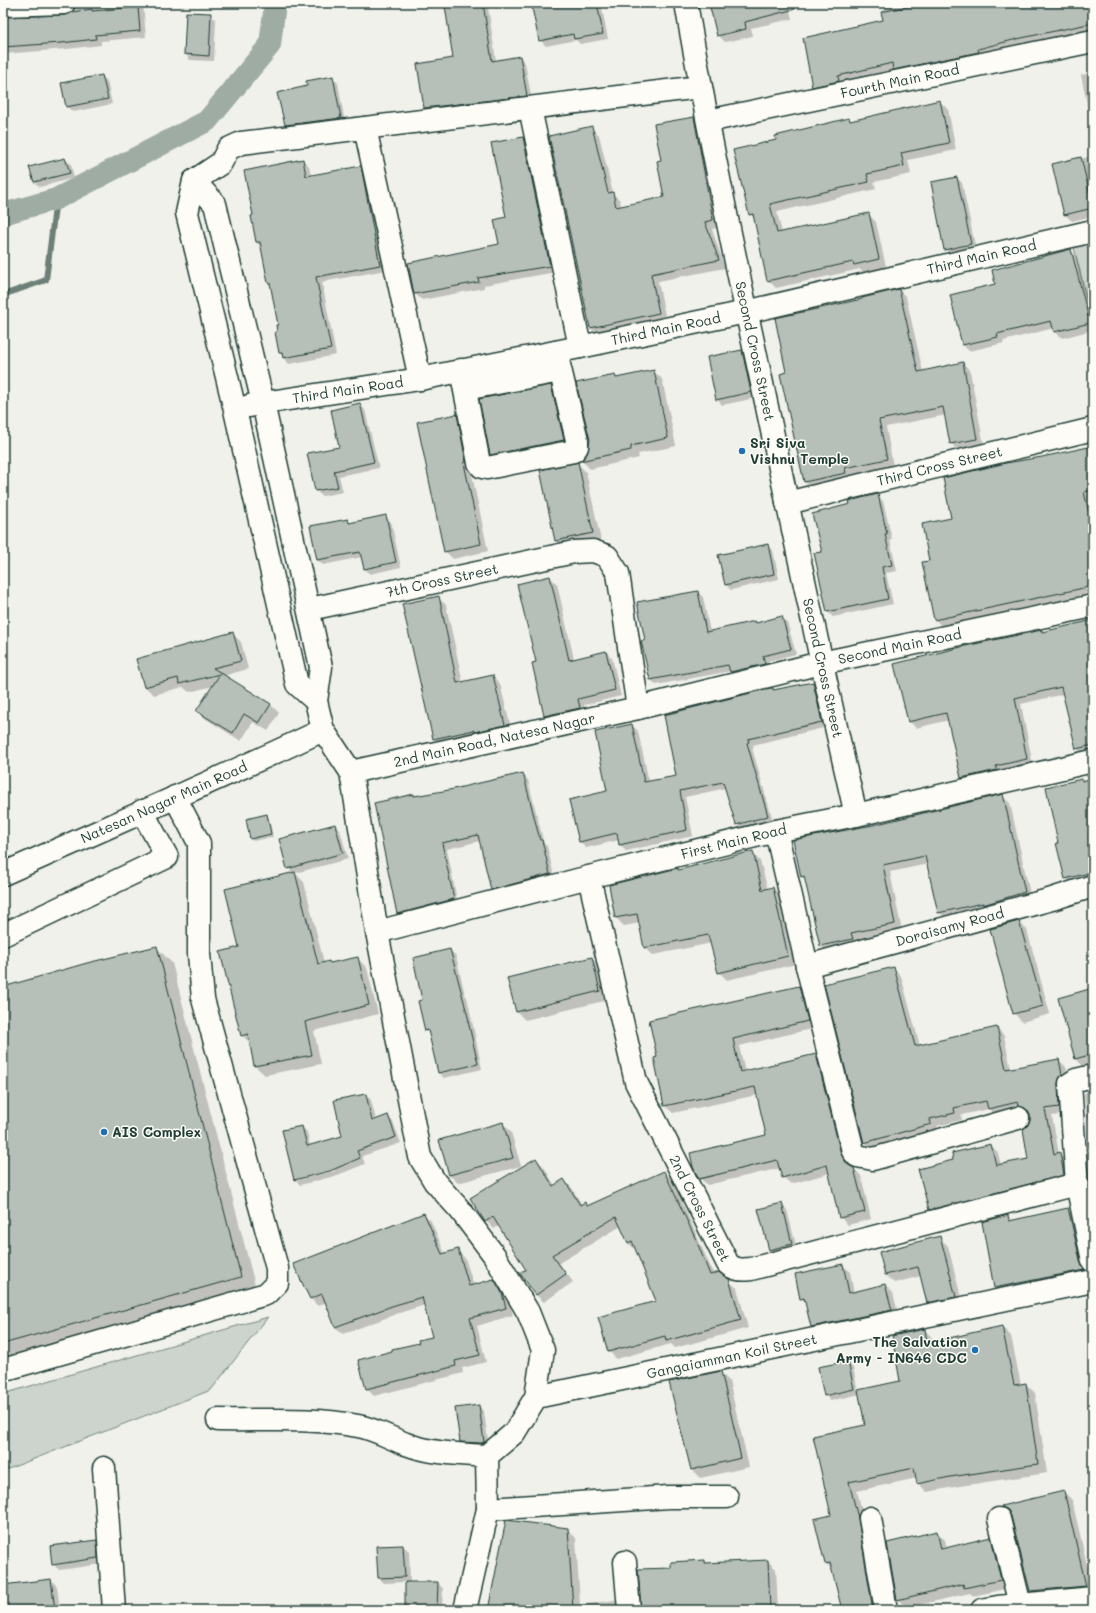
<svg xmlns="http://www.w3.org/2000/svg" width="1096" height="1613" viewBox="0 0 1096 1613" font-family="Mali,sans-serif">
  <rect width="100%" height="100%" fill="#f0f1eb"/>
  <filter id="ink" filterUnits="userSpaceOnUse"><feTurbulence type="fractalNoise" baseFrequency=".025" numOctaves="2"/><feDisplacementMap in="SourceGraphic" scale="8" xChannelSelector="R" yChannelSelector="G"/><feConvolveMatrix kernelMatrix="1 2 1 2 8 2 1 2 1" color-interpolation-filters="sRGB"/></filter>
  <g filter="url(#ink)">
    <!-- green -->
    <g fill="#cdd3cd" stroke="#768880">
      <path d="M1093,238V329L1073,243Z"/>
      <path d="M268,1317L211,1390L3,1471V1394Z"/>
    </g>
    <!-- shadow -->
    <g fill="#0003" fill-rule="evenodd">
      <path d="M77,3H143L146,37L101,41V45L67,49L3,54V18L65,16L71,14L76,9Z"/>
      <path d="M474,3H484L488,7L496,61L520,57L525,63L532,101L431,113L425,108L454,59Z"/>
      <path d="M539,3H601L608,39L580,44L576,40L546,46L540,40Z"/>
      <path d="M710,3H788L792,19L751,28L753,36L725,42L718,35Z"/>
      <path d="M884,3H1093V32L821,94L813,86L884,21L886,12Z"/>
      <path d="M210,14L216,20L214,61L190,60L185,54Z"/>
      <path d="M1093,73V132L1081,75Z"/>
      <path d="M102,76L107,81L112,104L73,112L67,107L62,84Z"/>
      <path d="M332,77L338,83L345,123L291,130L286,125L308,87Z"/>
      <path d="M940,102L948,109L956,150L908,160L911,174L874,182L876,189L777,212L782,233L868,214L876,222L886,267L862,272L860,269L776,288L768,280L755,219L750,214L778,141L849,119L852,122Z"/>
      <path d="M694,118L701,125L720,227L712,229L725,268L658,281L666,320L598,335L591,328L550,136L591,127L599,135L613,194L620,200L621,207L665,198L662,161Z"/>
      <path d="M523,138L529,144L556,272L484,285V288L422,300L415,294L500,245L508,218Z"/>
      <path d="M1093,156V216L1072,221L1065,215L1053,165Z"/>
      <path d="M65,159L71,164L74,178L40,187L34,182L30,168Z"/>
      <path d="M303,160L309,166L311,176L360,167L366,173L386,270L322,282L336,355L289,364L280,353L278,332L280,325L262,248L256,242L252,217Z"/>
      <path d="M957,178L962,183L976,250L951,255L945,249Z"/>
      <path d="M1070,250L1077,257L1093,318V330L1062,338L1055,332L1054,328L1003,341L1004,343L969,351L963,345L997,285Z"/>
      <path d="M899,290L906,297L923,372L963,363L970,371L984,446L958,451L951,443L946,415L886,427L893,466L852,475L853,480L812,489L805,482L782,375L787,373L863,300Z"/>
      <path d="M742,351L747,357L756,398L722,405L717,399Z"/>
      <path d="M653,371L662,379L676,446L638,454L639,458L590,469L582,461L588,455L615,376L617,378Z"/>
      <path d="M551,386L562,398L575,451L502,465L491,454Z"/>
      <path d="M360,404L365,410L379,468L339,476L343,492L322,496L316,491L340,448Z"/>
      <path d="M457,415L464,423L471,470L488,551L453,559L445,551Z"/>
      <path d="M1093,447V498H1090L1093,511V593L941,626L935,619L930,562L952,518L1042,458Z"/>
      <path d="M578,464L586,472L601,541L564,549L556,541Z"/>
      <path d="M877,495L883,501L892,539L890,540L897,571L886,573L893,604L833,617L828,612L823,553L851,505Z"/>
      <path d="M385,516L391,522L401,567L370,574L365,569L362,557L323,565L317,560L347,520L351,524Z"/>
      <path d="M767,545L773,550L779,579L731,590L726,585L719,556Z"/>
      <path d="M550,577L557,584L574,659L606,652L612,658L621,696L584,705L586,715L551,722L545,716L537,663Z"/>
      <path d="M697,592L703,597L710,632L755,622L757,624L782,617L787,622L796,654L768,661L770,669L736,677L731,671L656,685L651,680Z"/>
      <path d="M438,598L446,605L463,683L493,676L500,684L512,732L441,746L434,738Z"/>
      <path d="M1093,620V752L1083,755L1077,748L1064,694L1021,704L1033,766L968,784L962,778L949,720L916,728L909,721L1042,632L1043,633Z"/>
      <path d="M232,633L241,642L248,669L223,676L271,705L279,713L268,731L253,722L241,741L206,719L198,711L213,686L189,692L183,687L154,695L145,687L138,660Z"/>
      <path d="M813,683L819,688L827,727L753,745L754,748H752L773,821L743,830L737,824L726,788L685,797L693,836L626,851L620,845L619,840L586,848L580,842L570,801L608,792L632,725L638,731L649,782L678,777L772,689L774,691Z"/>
      <path d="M523,774L528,780L544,844L547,846L555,880L497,894L492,889L480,841L447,849L458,905L404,919L398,913L414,796L416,797Z"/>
      <path d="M1093,779V880L1073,885L1066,878Z"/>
      <path d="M1002,796L1010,803L1031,899L947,920L939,912L928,864L890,872L902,931L858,940L859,947L828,953L821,946L806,881L802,876L873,826Z"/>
      <path d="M266,815L269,818L273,837L253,841L251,838Z"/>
      <path d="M334,825L340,830L348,859L295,873L304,882L324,963L329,962L331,964L357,958L367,968L378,1014L314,1031L321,1064L265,1075L255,1066L251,1044L242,1035L240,948L293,873L288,868Z"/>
      <path d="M752,853L760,861L768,890L773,888L781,896L796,964L727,980L719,972L712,943L653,955L644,947L640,923L624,926L616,918L677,869L679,871Z"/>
      <path d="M1019,922L1027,930L1050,1014L1022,1022L1014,1013Z"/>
      <path d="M156,947L172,963L257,1293L3,1365V988Z"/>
      <path d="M450,950L456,956L465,995L467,997L482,1069L444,1078L438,1072L430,1034L426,1031L424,1000Z"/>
      <path d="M592,958L600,967L608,1000L525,1020L517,1012Z"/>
      <path d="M894,968L901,976L920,1046L997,1028L1004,1036L1011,1069L1059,1060L1066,1067L1069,1083L1066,1114L1052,1116L1059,1154L1067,1161L1071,1182L937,1217L930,1209L955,1161L991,1145L998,1153L1001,1165L1030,1159L1031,1114L1027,1113L996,1116L989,1109L961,1115L962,1120L937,1126L938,1131L872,1150L865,1142Z"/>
      <path d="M799,987L806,995L815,1028L739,1046L745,1072L816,1055L823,1062L848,1162L861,1176L871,1219L848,1225L840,1217L830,1173L791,1184L783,1177L781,1168L707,1185L700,1178L767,1136L757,1095L673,1113L665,1106L655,1059Z"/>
      <path d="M1093,989V1065L1084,1067L1076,1059L1059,999Z"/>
      <path d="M1093,1090V1123L1087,1117L1084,1093Z"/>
      <path d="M366,1095L371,1100L376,1120L388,1116L393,1122L401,1143L362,1156L365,1164L335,1176L300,1185L295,1179L302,1127L307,1132L310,1146L343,1137ZM334,1169L335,1171L297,1180V1178Z"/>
      <path d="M503,1124L511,1132L521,1166L458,1183L449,1175Z"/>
      <path d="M536,1159L544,1167L555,1186L564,1180L572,1188L582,1205L585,1203L588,1206L664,1172L672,1179L714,1275L728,1280L737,1288L748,1328L675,1348L671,1344L616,1359L609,1351L657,1301L636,1250L628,1243L621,1226L559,1263L573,1282L544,1302L536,1295L528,1270L500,1225L494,1229L486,1221Z"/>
      <path d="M782,1204L787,1210L797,1249L775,1255L770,1250Z"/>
      <path d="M1067,1209L1073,1215L1088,1275L1000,1293L995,1287L1008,1216L1013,1221Z"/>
      <path d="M424,1214L431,1221L445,1254L458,1251L465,1258L474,1286L493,1280L501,1287L509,1302L513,1315L477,1326L486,1362L462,1368L463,1373L374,1396L366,1388L420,1344L433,1337L425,1305L399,1313L343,1334L335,1327L326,1302L318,1306L311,1299Z"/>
      <path d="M939,1237L948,1246L963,1305L937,1311L928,1302L921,1276L894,1283L885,1275Z"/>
      <path d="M843,1265L850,1272L854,1293L885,1285L893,1293L899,1317L820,1334L812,1326L807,1304L801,1298Z"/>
      <path d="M1002,1327L1011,1336L1021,1385L1026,1384L1035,1393L1047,1473L960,1486L927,1492L918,1483L917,1478L857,1491L866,1527L880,1610H843L832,1570L826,1563L832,1516L866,1425L860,1394L830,1401L825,1395L847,1362L853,1368L858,1391L901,1382L925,1330L933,1339L934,1342Z"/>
      <path d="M720,1372L729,1381L749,1467L700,1478L692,1470Z"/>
      <path d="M479,1406L484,1412L489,1447H466L461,1441Z"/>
      <path d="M1064,1492L1072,1500L1093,1591L1039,1599L1030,1591L1011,1515L1003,1506Z"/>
      <path d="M567,1529L576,1538L580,1605L615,1600L624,1610H489Z"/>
      <path d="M937,1532L945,1540L947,1548L990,1538L999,1547L1009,1588L973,1596L970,1593L906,1608L898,1599Z"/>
      <path d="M96,1541L102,1547L103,1564L59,1570L53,1564Z"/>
      <path d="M403,1546L409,1551L410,1583H438L443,1589L442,1610H406V1582L384,1583L379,1578L377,1547Z"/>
      <path d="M704,1561L706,1563L768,1561L776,1569L778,1610H642L673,1569Z"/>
      <path d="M51,1580L57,1586L60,1610H3V1586Z"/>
    </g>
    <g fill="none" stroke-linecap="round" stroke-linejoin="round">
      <!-- stream -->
      <path stroke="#6c8077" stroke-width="6" d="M3,295L46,280L56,199"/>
      <!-- canal -->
      <path stroke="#9faca4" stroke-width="22" d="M3,214L56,199L207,121L270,45L275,3"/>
    </g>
    <!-- building -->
    <g fill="#b6bfb8" stroke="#1f3d34">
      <path d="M467,3H483L492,61L520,56L527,96L424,108L417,64L453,58L445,6Z"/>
      <path d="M531,3H597L603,34L574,39L573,34L539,41Z"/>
      <path d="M709,3H795V9L745,22L746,29L717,36Z"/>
      <path d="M924,3H1093V23L1017,39L978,49L979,52L893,70L892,63L838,76L839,81L812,87L803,38L883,20L881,12Z"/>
      <path d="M138,7L140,31L95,35L96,39L61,43L3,47V17L64,15L72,12L92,9V11Z"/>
      <path d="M186,12L211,13L209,56L184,54Z"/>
      <path d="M102,75L108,99L66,107L61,83Z"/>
      <path d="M333,76L341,118L285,125L277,93L307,86L306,81Z"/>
      <path d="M940,100L949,143L901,153L904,166L867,174L869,182L770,204L777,233L869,213L879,259L854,265L853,262L767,281L753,214L749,215L733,150L776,140L775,136L849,118L850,121Z"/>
      <path d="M694,117L713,220L705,222L719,260L651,274L659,313L590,328L549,136L592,126L608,193L613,192L616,207L664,197L657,161L661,160L654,124Z"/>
      <path d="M523,137L550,266L478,278L479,282L414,294L408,263L499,244L494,220L506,217L491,143Z"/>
      <path d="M1081,157L1093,208L1064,215L1052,164Z"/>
      <path d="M65,158L70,173L34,182L29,167Z"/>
      <path d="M303,159L306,176L361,166L380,265L316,277L331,349L283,358L282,353H279L275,332L277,331L276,325H278L270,283H268L260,242H256L251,216L253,215L244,171Z"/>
      <path d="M957,177L971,244L944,250L931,182Z"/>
      <path d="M1071,249L1090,323L1054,332L1051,321L997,334L998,337L962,345L950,295L995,284L992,270Z"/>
      <path d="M899,289L918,372L963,362L977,439L950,444L943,407L879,420L887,459L845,468L846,473L804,482L780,374L786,372L775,318L862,299V298Z"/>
      <path d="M742,350L751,392L716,400L707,357Z"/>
      <path d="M654,370L668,438L631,446V450L580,461L587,454L590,440L576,383L615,375L616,378Z"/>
      <path d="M551,385L564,440L490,455L479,399Z"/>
      <path d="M360,403L374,462L334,471L338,487L315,491L307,453L339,447L331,410Z"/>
      <path d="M457,414L466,462L464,463L481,544L444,552L417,422Z"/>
      <path d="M1093,446V490L1084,492L1093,530V586L934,620L922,562L929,561L922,524L951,518L943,478L1006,463L1042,457Z"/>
      <path d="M578,462L593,533L555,541L540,470Z"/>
      <path d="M878,494L887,534H885L892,565L882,567L888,599L827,612L814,553L822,552L812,514L850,504L849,501Z"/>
      <path d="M386,515L396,562L364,569L360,552L317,560L310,526L348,519L349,523Z"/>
      <path d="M768,544L774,574L725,585L718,555Z"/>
      <path d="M550,576L569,660L606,651L615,690L578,699L580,708L544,716L532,663L536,662L517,584Z"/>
      <path d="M698,591L706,632L755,621L756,623L782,616L791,649L763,656L765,664L730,672L728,665L650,680L641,641L645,640L637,602Z"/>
      <path d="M439,596L457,683L493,675L505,725L475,732L474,730L433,739L402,604Z"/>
      <path d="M1093,620V745L1076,749L1061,687L1015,698L1027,759L996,766L997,770L961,778L946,713L908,722L894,664L965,646L1042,630V632Z"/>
      <path d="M233,632L241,661L213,668L271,704L259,723L244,714L233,733L196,711L220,674L179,684L178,678L144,687L136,659Z"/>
      <path d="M813,682L822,722L748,739L749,742L747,743L768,816L736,825L723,782L680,791L687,830L619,845L617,833L579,842L569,800L607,791L595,732L632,724L644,782L676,776L664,715L770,688H773V690Z"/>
      <path d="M523,773L540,840H542L550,874L491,890L478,835L442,843L454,899L397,914L374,803L414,794V796L449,790Z"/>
      <path d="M1093,778V872L1065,879L1056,843H1058L1046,787L1082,779V781Z"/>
      <path d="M1003,794L1025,892L983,905V903L938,913L925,856L883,865L895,924L851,933L853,939L820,946L804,876L801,877L793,840L873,825Z"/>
      <path d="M267,814L271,834L250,839L246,819Z"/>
      <path d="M335,824L343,853L287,869L279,839Z"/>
      <path d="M753,851L762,890L773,887L788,956L718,973L708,935L644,948L637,914L615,918L609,885L678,868V870Z"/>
      <path d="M295,872L318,964L329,961L330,963L358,957L369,1005L305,1022L312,1055L254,1066L248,1034L241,1036L220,952L239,947L225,889Z"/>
      <path d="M1019,921L1043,1006L1013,1014L990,929Z"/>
      <path d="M157,946L241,1277L3,1344V987L87,963Z"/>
      <path d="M450,949L469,1021H468L478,1064L438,1073L428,1030L425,1031L418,1001L422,1000L413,958Z"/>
      <path d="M592,957L600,991L516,1012L507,978Z"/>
      <path d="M894,967L915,1046L997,1027L1006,1069L1059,1059L1062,1075L1059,1079L1058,1084L1059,1107L1045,1109L1054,1154L1060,1152L1064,1175L929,1210L918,1169L953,1160L952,1153L991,1144L996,1165L1028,1159L1023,1129L1027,1126L1030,1121V1115L1026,1109L1019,1106L1018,1102L988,1109L986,1101L954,1108L955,1113L930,1119L931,1124L864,1143L824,984Z"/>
      <path d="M799,986L808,1021L733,1039L740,1072L816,1054L841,1154L847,1164L854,1168L865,1212L839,1218L827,1165L782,1178L777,1160L699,1179L693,1167L690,1153L766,1135L755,1087L664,1106L654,1058L657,1057L649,1020Z"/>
      <path d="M1093,988V1054L1075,1059L1058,998Z"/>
      <path d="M366,1094L372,1121L388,1115L396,1137L357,1151L360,1158L330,1171L294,1180L282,1130L302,1126L307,1146L342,1136L334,1100Z"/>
      <path d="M503,1122L513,1158L449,1175L439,1140Z"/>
      <path d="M536,1158L553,1186L564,1179L580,1205L585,1202L587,1206L664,1171L697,1242L710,1275L719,1272L729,1279L741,1320L666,1341L665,1336L608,1352L598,1317L656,1301L632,1241L628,1243L616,1217L552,1255L566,1274L536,1295L519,1272L526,1270L493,1217L485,1222L470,1198Z"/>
      <path d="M782,1203L792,1244L769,1250L758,1209Z"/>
      <path d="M1068,1208L1081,1264L1084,1270L994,1288L982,1222L1008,1215L1009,1221Z"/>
      <path d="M424,1213L442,1254L458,1249L469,1286L494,1279L502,1293L506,1308L470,1318L480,1355L455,1361L456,1366L366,1389L358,1360L392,1351V1349L419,1343L418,1340L432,1337L422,1297L392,1306L335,1327L322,1294L310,1299L293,1264Z"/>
      <path d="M940,1236L956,1297L927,1303L918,1267L885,1275L879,1252Z"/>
      <path d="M843,1264L849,1293L885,1284L892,1310L811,1327L804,1298L800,1299L795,1274Z"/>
      <path d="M1002,1326L1014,1385L1026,1383L1038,1464L950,1477L917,1484L914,1468L849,1482L858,1518L873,1610H842L830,1563L825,1564L814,1519L831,1515L813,1436L865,1425L858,1390L900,1381L892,1336L925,1329L927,1343Z"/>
      <path d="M848,1361L854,1389L824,1396L818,1367Z"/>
      <path d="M721,1371L741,1458L691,1470L669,1382Z"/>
      <path d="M479,1405L484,1442L481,1443L460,1442L455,1408Z"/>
      <path d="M1064,1491L1086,1586L1030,1591L1011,1516L1008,1510L1001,1506Z"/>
      <path d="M506,1520L568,1528L573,1610H488Z"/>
      <path d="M937,1531L941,1549L991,1537L1001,1580L964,1588L963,1584L897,1600L887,1543Z"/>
      <path d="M97,1540L98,1558L52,1565L50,1546Z"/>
      <path d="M403,1545L405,1577L378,1578L376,1546Z"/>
      <path d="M704,1560V1563L768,1560L770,1610H641L638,1569L671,1568V1562Z"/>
      <path d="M51,1579L55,1610H3V1585Z"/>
      <path d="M405,1582H438L437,1610H405Z"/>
    </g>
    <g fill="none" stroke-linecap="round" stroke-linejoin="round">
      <defs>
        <g id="street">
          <path id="s1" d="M686,3C708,132 735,260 763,388C793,530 823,673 856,815"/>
          <path d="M3,5L64,3"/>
          <path d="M530,108L580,347"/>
          <path id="s2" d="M708,121L1093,41"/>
          <path d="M365,128L420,379"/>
          <path d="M194,181L215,204L263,403L321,667L316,701L323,730L351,772L377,932L420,1157L435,1182L461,1211L494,1255L528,1312L543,1350L536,1397L514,1433L487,1456L488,1509L465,1610"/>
          <path d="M461,370L479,463L482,467L487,468L574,451L577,447V440L556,352"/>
          <path d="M465,389L560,371"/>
          <path id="s3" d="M249,406L263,403L420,379L580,347L746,312L1093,231"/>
          <path id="s4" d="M787,503L1093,429"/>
          <path id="s5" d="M310,609L574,552L593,551L607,556L618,573L638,708"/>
          <path d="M316,701L297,684L235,410L187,213L194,181L221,163L228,149L241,143L700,87"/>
          <path id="s6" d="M351,772L638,708L821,663L1093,606"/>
          <path d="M776,831L807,966L853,1151L857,1156L873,1159L1018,1118"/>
          <path id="s7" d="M3,874C110,826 217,780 323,730"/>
          <path id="s8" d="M589,877L636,1082L728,1264C735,1270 741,1270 751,1269L1077,1184"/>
          <path id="s9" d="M377,932L589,877L776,831L856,815L1093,761"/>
          <path d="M3,935L167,857L142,811"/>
          <path id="s10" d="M807,966L1052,899L1093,886"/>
          <path d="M1093,1076L1076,1080L1070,1084L1077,1184L1093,1261"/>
          <path d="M3,1370L266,1294L277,1283V1268L203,999L199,954V843L175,797"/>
          <path id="s11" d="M536,1397L1093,1281"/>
          <path d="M218,1420C264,1421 312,1417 358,1426C375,1429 390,1438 406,1444C433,1454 460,1454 487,1456"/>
          <path d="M104,1468L114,1610"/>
          <path d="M488,1509L669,1497H727"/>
          <path d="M870,1518L886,1610"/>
          <path d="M999,1519L1020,1605"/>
          <path d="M625,1562L629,1610"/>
          <path d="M982,1610L998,1607L1093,1598"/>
        </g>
      </defs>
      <!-- street casing -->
      <use href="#street" stroke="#1f3d34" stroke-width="25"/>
      <!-- street -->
      <use href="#street" stroke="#fdfcf7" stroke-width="22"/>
    </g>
  </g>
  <!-- markers -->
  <g fill="#1f6fb2" stroke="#fdfcf7" stroke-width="1.5">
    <circle cx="742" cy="451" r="4"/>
    <circle cx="104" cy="1132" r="4"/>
    <circle cx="975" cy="1350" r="4"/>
  </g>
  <g text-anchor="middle" stroke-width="3" stroke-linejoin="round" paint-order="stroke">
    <!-- street labels -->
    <g font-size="14" fill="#1f3d34" stroke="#fdfcf7">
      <text dy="5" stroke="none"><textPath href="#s2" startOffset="196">Fourth Main Road</textPath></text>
      <text dy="5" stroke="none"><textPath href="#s3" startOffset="748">Third Main Road</textPath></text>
      <text dy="5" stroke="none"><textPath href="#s3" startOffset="424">Third Main Road</textPath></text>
      <text dy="5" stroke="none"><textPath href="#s1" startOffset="355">Second Cross Street</textPath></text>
      <text dy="5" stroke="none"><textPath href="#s3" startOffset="100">Third Main Road</textPath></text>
      <text dy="5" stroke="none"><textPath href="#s4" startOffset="157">Third Cross Street</textPath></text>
      <text dy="5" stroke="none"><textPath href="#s5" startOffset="135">7th Cross Street</textPath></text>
      <text dy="5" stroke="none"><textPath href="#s6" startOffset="563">Second Main Road</textPath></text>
      <text dy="5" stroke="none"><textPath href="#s1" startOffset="679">Second Cross Street</textPath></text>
      <text dy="5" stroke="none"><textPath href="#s6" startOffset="147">2nd Main Road, Natesa Nagar</textPath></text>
      <text dy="5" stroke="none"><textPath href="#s7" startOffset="176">Natesan Nagar Main Road</textPath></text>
      <text dy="5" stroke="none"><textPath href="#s9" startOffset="368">First Main Road</textPath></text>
      <text dy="5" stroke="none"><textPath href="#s10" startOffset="148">Doraisamy Road</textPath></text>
      <text dy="5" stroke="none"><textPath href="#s8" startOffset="352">2nd Cross Street</textPath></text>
      <text dy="5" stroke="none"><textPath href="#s11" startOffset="200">Gangaiamman Koil Street</textPath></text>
    </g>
    <!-- poi labels -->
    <g font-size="14" font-weight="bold" fill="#1f3d34" stroke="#fdfcf7" text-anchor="start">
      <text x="750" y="448">Sri Siva<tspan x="750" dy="16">Vishnu Temple</tspan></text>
      <text x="112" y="1137">AIS Complex</text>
      <text x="967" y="1347" text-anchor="end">The Salvation<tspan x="967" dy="16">Army - IN646 CDC</tspan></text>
    </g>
  </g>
  <!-- margin -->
  <rect width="1096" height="1613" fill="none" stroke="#fdfcf7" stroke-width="16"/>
  <rect x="8" y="8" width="1080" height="1597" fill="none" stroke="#1f3d34" stroke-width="1.5" filter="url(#ink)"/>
</svg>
